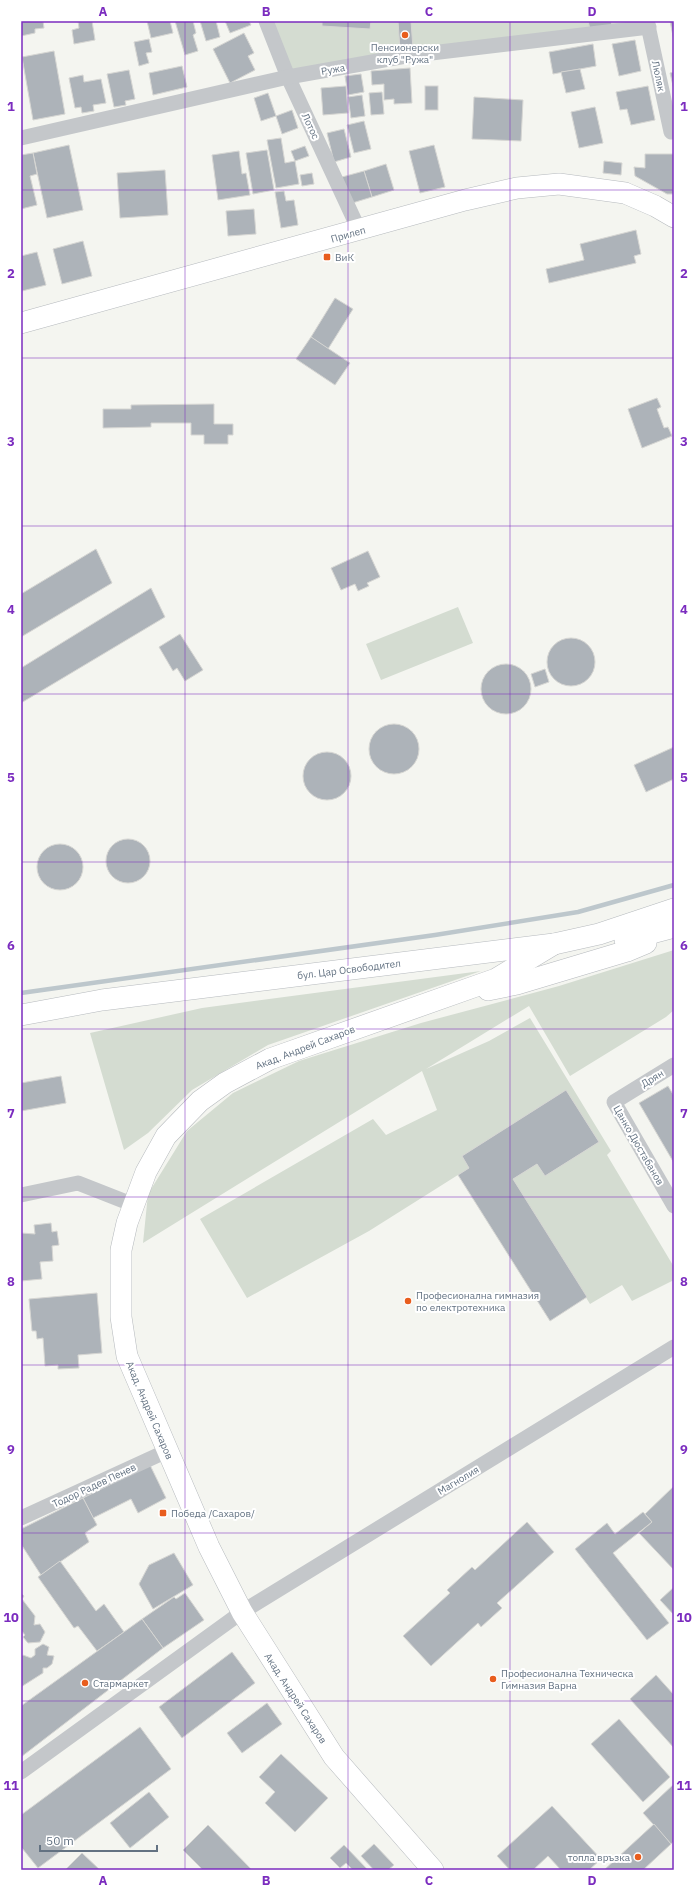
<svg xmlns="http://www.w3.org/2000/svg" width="695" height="1891" viewBox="0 0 695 1891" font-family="'IBM Plex Sans',sans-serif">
  <rect width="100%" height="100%" fill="#f4f5f0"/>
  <!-- green -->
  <g fill="#d4dcd1">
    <path d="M266,21H647L288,77Z"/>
    <path d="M458,607L473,643L381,680L366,644Z"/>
    <path d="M674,950V1010L666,1017L570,1076L529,1006L426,1069L489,1041L530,1018L611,1151L607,1155L674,1267V1280L632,1301L622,1285L590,1304L513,1179L537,1164L545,1176L599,1142L566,1090L462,1156L469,1168L369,1231L247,1298L200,1219L373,1119L386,1135L437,1110L422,1071L143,1243L148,1194L187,1131L233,1093L299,1061L421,1023L559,986Z"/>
    <path d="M481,971L268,1045L192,1090L148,1133L124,1150L90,1033L202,1008Z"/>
  </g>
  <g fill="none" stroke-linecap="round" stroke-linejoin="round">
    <!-- stream -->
    <path stroke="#bdc7cc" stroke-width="4.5" d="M21,993L435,935L578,912L674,885"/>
  </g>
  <!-- building -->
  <g fill="#adb3b9" stroke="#d6d6d3">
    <path d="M21,21H43L44,28L35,29V33L21,36Z"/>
    <path d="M78,21H92L95,40L74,44L72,30L79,28Z"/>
    <path d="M147,21H170L173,33L151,38Z"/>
    <path d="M175,21H193L196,33L193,35L198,51L185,55Z"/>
    <path d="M200,21H216L220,37L206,41Z"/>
    <path d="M225,21H249L251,25L230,33Z"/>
    <path d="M322,21H371L370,29L322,26Z"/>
    <path d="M398,21H411L413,49L400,50Z"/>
    <path d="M588,21H611L612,25L590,29Z"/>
    <path d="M670,21H674V41Z"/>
    <path d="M244,33L254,53L248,56L255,70L230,83L213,49Z"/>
    <path d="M149,39L152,52L146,53L149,63L139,66L134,42Z"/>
    <path d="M635,40L641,71L619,76L612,44Z"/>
    <path d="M593,44L596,66L553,74L549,52Z"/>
    <path d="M54,51L65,114L33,120L22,57Z"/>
    <path d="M182,66L187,87L153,95L149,73Z"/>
    <path d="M410,68L412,103L394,104V99L384,100V84L372,85L371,71Z"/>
    <path d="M580,69L585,89L566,93L561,72Z"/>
    <path d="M129,70L135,99L125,101L126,105L114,107L107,74Z"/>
    <path d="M674,72V90L670,73Z"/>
    <path d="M361,74L364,92L348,95L345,76Z"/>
    <path d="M83,75L84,82L101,79L106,103L93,105L94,111L82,113L81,107L75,108L69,78Z"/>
    <path d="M346,86L348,113L323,115L321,88Z"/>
    <rect x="425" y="86" width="13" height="24"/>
    <path d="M648,86L655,120L631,125L627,109L620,110L616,92Z"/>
    <path d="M382,92L384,114L371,115L369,93Z"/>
    <path d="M268,93L276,116L261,121L254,98Z"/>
    <path d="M362,95L365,116L351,118L348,97Z"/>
    <path d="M474,97L523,100L521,141L472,139Z"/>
    <path d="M595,107L603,143L579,148L571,112Z"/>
    <path d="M292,110L298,128L282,134L276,116Z"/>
    <path d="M364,121L371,149L354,153L347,125Z"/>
    <path d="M344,129L351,157L334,162L327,133Z"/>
    <path d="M281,138L285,163L295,161L299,184L276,188L267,140Z"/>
    <path d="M69,145L83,210L47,218L33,153Z"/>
    <path d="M434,145L445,187L420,193L409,151Z"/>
    <path d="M305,146L309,156L295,161L291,151Z"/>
    <path d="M267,150L274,190L253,194L246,153Z"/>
    <path d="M239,151L242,174L246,173L250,195L218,200L212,155Z"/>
    <path d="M33,153L37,174L30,176L37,205L21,209V155Z"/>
    <path d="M645,154H674V194H667L635,176L634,167L645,168Z"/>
    <path d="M604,161L622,163L621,175L603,173Z"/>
    <path d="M386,164L394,190L372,197L364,171Z"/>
    <path d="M165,170L168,215L120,218L117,173Z"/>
    <path d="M364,171L372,197L349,204L342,177Z"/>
    <path d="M312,173L314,184L302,186L300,175Z"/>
    <path d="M284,191L286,201L294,200L298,225L281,228L275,192Z"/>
    <path d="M254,209L256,234L228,236L226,211Z"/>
    <path d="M636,230L641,254L634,256L636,263L549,283L546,269L584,260L580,244Z"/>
    <path d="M83,241L92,276L62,284L53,249Z"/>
    <path d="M37,252L46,285L22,291L21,256Z"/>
    <path d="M335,298L353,309L328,349L311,337Z"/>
    <path d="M311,337L350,363L335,385L296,359Z"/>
    <path d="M657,398L661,407L657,409L664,428L668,427L672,436L642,448L628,409Z"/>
    <path d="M214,404V424H233V435H228V444H204V435H191V423H151V427L103,428V409H131V405Z"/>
    <path d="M96,549L112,583L21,637V594Z"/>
    <path d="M368,551L380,577L367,583L369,586L358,591L355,584L341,590L331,568Z"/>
    <path d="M151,588L165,617L21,703V668Z"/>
    <path d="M180,634L203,670L185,681L177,668L173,671L159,647Z"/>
    <circle cx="571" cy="662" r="24"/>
    <circle cx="506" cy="689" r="25"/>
    <path d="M545,669L549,682L535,687L531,674Z"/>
    <circle cx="394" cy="749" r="25"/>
    <path d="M674,747V779L646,792L634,765Z"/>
    <circle cx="327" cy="776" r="24"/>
    <circle cx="128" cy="861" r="22"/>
    <circle cx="60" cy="867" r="23"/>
    <path d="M61,1076L66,1103L21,1111V1083Z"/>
    <path d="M668,1086L674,1096V1163L639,1103Z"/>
    <path d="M566,1090L599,1142L545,1176L537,1164L513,1179L587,1297L550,1321L458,1175L469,1168L462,1156Z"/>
    <path d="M51,1223L52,1232L57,1231L59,1245L52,1246L53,1261L40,1262L42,1279L21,1281V1233L35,1234L34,1225Z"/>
    <path d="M97,1293L102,1353L78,1355L79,1368L58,1369V1365L45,1366L43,1338L37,1339L36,1331H32L29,1299Z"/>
    <path d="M150,1465L166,1498L138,1513L131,1499L93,1518L83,1498Z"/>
    <path d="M674,1486V1570L639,1533L652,1522L645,1514Z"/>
    <path d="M83,1498L97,1525L85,1533L89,1542L41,1575L21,1544V1529Z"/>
    <path d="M643,1512L652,1522L613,1553L669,1623L647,1640L575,1549L607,1523L615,1534Z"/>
    <path d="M527,1522L554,1552L497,1603L502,1608L481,1627L478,1623L431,1666L403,1636L450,1593L447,1590L472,1567L475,1570Z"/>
    <path d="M174,1553L193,1585L153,1609L139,1584L149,1565Z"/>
    <path d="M60,1561L96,1611L104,1604L124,1632L97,1651L78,1626L74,1628L38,1577Z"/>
    <path d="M674,1587V1615L660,1600Z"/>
    <path d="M21,1593L24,1596L22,1599L35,1616L34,1625L40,1624L45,1632L40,1642L28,1643L23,1637L25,1635L21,1630Z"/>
    <path d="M185,1593L204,1620L163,1648L142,1619L174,1597L176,1599Z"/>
    <path d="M142,1619L163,1648L21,1757V1706Z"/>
    <path d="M43,1644L49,1647L47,1655L54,1656L52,1664L47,1668H43V1673L21,1687V1657L23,1655L31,1658L35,1655V1649Z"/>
    <path d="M232,1652L255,1683L182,1738L159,1707Z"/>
    <path d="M656,1675L674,1695V1748L630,1699Z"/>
    <path d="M267,1703L282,1724L242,1753L227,1733Z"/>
    <path d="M619,1719L670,1777L643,1802L591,1744Z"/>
    <path d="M140,1727L171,1769L38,1868L22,1848L21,1849V1815Z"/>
    <path d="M281,1754L328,1798L295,1832L265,1803L275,1792L259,1777Z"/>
    <path d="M674,1784V1841L671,1844L643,1813Z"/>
    <path d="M149,1792L169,1817L130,1848L110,1823Z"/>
    <path d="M552,1806L601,1859L589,1870H561L548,1856L533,1870H510L497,1856Z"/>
    <path d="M654,1824L671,1844L643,1870H604Z"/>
    <path d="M208,1825L252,1870H203L183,1850Z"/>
    <path d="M374,1844L394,1865L388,1870H374L361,1856Z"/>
    <path d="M344,1845L368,1870H353L346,1863L340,1868L330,1858Z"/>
    <path d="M82,1853L100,1870H65Z"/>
  </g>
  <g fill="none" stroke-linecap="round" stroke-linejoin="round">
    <defs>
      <g id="secondary">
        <path d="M21,323L465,200L517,188L559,184L625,193L655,206L674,217"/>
        <path d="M625,940L674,927"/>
        <path d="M488,990L517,984L627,951L646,943"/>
        <path d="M21,1015L102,1000L554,944L599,934L674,909"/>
        <path d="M433,1870L334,1757L242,1612L209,1547L127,1356L121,1317V1250L127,1223L146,1172L166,1136L200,1101L225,1083L270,1059L496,979L554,944"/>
      </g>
    </defs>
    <!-- secondary casing -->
    <use href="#secondary" stroke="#b6babe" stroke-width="22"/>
    <!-- street -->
    <g stroke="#c4c7ca" stroke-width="15">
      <path d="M266,21L288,77L359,230"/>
      <path d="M647,21L671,132L674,131"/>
      <path d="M21,138L288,77L406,56L649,27"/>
      <path d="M674,1065L614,1102L674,1206"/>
      <path d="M21,1195L78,1183L134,1205"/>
      <path d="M21,1518L167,1451"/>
      <path d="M21,1772L242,1612L674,1347"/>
    </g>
    <!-- secondary -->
    <use href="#secondary" stroke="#fff" stroke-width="21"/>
  </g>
  <!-- grid -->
  <path fill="none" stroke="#7b2cbf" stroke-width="1" stroke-opacity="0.55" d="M185,21V1870M348,21V1870M510,21V1870M21,190H674M21,358H674M21,526H674M21,694H674M21,862H674M21,1029H674M21,1197H674M21,1365H674M21,1533H674M21,1701H674"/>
  <!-- markers -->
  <g fill="#e85d1d" stroke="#fff" stroke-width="1.5">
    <circle cx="405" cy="35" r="4"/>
    <rect x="323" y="253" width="8" height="8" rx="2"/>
    <circle cx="408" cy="1301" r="4"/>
    <rect x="159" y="1509" width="8" height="8" rx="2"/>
    <circle cx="493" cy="1679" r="4"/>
    <circle cx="85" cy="1683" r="4"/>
    <circle cx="638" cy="1857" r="4"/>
  </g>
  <g text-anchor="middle" stroke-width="4" stroke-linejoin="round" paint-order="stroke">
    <!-- poi labels -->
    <g font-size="10" fill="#637282" stroke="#fff" text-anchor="start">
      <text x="405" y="51" text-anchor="middle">Пенсионерски<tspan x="405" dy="12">клуб "Ружа"</tspan></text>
      <text x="335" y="261">ВиК</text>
      <text x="416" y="1299">Професионална гимназия<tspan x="416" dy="12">по електротехника</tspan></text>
      <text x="171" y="1517">Победа /Сахаров/</text>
      <text x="501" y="1677">Професионална Техническа<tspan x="501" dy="12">Гимназия Варна</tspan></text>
      <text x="93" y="1687">Стармаркет</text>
      <text x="630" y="1861" text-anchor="end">топла връзка</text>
    </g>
    <!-- street labels -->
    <g font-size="10" fill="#637282" stroke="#fff">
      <text transform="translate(333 69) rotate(-10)" y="4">Ружа</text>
      <text transform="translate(659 76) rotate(78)" y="4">Люляк</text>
      <text transform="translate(311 126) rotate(65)" y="4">Лотос</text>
      <text transform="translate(348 234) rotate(-16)" y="4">Прилеп</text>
      <text transform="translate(349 969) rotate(-7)" y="4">бул. Цар Освободител</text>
      <text transform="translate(305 1047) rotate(-21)" y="4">Акад. Андрей Сахаров</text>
      <text transform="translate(652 1078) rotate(-31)" y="4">Дрян</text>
      <text transform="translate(639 1145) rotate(60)" y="4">Цанко Дюстабанов</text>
      <text transform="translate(150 1410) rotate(67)" y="4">Акад. Андрей Сахаров</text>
      <text transform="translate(458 1480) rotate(-31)" y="4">Магнолия</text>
      <text transform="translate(94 1485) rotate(-25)" y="4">Тодор Радев Пенев</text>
      <text transform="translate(296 1698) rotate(57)" y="4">Акад. Андрей Сахаров</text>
    </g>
  </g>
  <!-- border -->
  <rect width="695" height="1891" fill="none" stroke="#ffffff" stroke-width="44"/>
  <!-- scale -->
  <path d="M40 1845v6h117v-6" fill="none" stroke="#637282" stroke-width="2"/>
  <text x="46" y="1845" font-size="12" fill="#637282" stroke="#ffffff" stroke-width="3" paint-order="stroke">50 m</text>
  <rect x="22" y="22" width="651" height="1847" fill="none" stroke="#7b2cbf" stroke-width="1.5"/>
  <g font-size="13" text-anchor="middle" font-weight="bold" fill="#7b2cbf">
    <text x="103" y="16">A</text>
    <text x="266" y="16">B</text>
    <text x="429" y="16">C</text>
    <text x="592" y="16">D</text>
    <text x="11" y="111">1</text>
    <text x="684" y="111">1</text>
    <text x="11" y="278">2</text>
    <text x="684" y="278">2</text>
    <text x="11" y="446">3</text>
    <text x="684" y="446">3</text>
    <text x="11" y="614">4</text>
    <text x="684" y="614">4</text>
    <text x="11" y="782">5</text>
    <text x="684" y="782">5</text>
    <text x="11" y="950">6</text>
    <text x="684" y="950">6</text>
    <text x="11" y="1118">7</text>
    <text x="684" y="1118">7</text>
    <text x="11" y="1286">8</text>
    <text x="684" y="1286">8</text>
    <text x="11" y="1454">9</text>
    <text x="684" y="1454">9</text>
    <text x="11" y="1622">10</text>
    <text x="684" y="1622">10</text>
    <text x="11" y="1790">11</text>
    <text x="684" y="1790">11</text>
    <text x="103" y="1885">A</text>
    <text x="266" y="1885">B</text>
    <text x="429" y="1885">C</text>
    <text x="592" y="1885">D</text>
  </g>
</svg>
